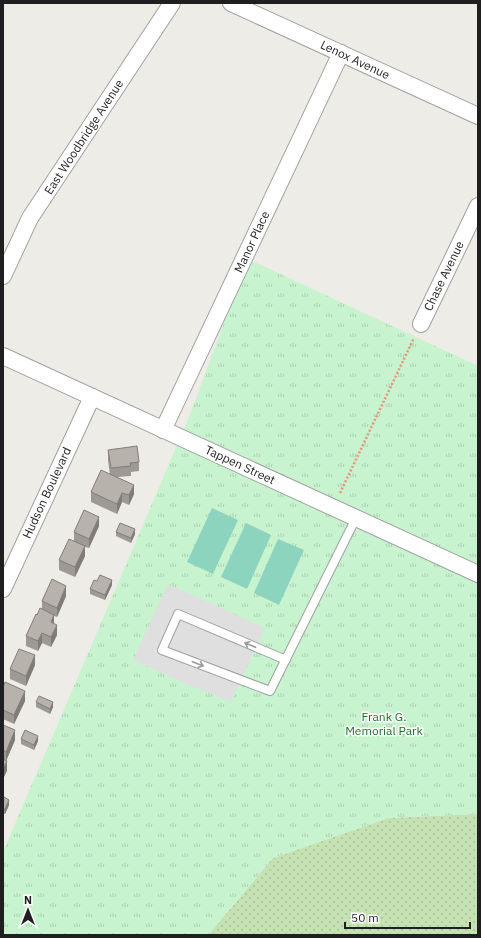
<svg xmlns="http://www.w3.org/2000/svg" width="481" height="938" viewBox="0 0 481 938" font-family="'IBM Plex Sans',sans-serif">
  <defs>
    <pattern id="grass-dots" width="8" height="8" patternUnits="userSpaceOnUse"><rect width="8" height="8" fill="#c5e3b2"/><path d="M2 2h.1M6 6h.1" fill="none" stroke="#a9c299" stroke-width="1.8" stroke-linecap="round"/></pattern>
    <pattern id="park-tufts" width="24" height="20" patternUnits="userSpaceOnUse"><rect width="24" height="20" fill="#c8f3cf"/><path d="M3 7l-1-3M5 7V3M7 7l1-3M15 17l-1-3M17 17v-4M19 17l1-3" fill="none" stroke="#abd0b1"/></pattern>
  </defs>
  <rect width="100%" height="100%" fill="#eeece6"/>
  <!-- grass -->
  <path fill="url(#grass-dots)" d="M478,814V935H208L273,858L388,818Z"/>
  <!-- park -->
  <path fill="url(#park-tufts)" d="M248,259L478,366V814L388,818L273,858L208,935H3V852L187,422Z"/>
  <!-- pitch -->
  <g fill="#8dd4bf">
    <path d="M212,508L238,520L213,574L187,562Z"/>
    <path d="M246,523L271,535L247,589L221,577Z"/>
    <path d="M278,539L304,550L279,605L254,593Z"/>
  </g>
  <!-- parking -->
  <path fill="#dfdfdf" d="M168,584L265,628L231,702L184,683L133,660Z"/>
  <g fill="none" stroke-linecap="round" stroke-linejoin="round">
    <defs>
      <path id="service" d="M286,660L178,614L162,650L270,691L356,518"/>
      <g id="minor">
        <path d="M231,3L478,116"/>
        <path d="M3,276L30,218L172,3"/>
        <path d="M421,324L478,206"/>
        <path d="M3,356L478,574"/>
        <path d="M163,430L341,53"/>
        <path d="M3,589L92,397"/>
      </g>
    </defs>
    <!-- service casing -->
    <use href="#service" stroke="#a0a0a0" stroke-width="10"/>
    <!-- minor casing -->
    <use href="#minor" stroke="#a0a0a0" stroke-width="18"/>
    <!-- path -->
    <path stroke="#ea917b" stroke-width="2.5" stroke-dasharray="2 2" stroke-linecap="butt" d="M340,493L414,338"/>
    <!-- service -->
    <use href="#service" stroke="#fff" stroke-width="8"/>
    <!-- minor -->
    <use href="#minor" stroke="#fff" stroke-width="16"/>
  </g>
  <!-- wall -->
  <g fill="#9d9994">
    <path d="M108,450L139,462V471L131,472V476L117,477L134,494L129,505L122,502L117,514L91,502V492L110,475L108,460Z"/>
    <path d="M99,526L89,548L85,547V556L75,577L59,570V560L74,541V532Z"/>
    <path d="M116,532L135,534L131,543L116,536Z"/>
    <path d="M97,581L112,585L105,600L90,594V589Z"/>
    <path d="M66,596L57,617L54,616V624L57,635L51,647L42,643L38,651L26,646V636L37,615L42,609V601Z"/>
    <path d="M35,665L26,686L10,679V669Z"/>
    <path d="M3,687L25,701L14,724L3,719Z"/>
    <path d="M36,702L53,707L50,714L36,707Z"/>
    <path d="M3,725L15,740L6,761L3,769Z"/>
    <path d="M21,739L38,741L34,750L21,744Z"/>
    <path d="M3,799L9,805L5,814H3Z"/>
  </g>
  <!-- shaded-wall -->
  <g fill="#807d78">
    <path d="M134,485V494L129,505V495Z"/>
    <path d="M122,493V502L117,514V504Z"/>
    <path d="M99,517V526L89,548V539Z"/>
    <path d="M135,529V534L131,543V538Z"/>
    <path d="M85,546V556L75,577V567Z"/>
    <path d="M112,580V585L105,600V595Z"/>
    <path d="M66,586V596L57,617V608Z"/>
    <path d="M54,615V624L51,622Z"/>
    <path d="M57,625V635L51,647V637Z"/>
    <path d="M42,633V643L38,651V641Z"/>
    <path d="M35,655V665L26,686V676Z"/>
    <path d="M25,691V701L14,724V715Z"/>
    <path d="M53,702V707L50,714V709Z"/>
    <path d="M15,730V740L6,761V752Z"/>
    <path d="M38,736V741L34,750V745Z"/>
    <path d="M7,761V771L3,779V769Z"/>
    <path d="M9,800V805L5,814V809Z"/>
  </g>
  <!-- building -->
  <g fill="#b7b2ac" stroke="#807d78">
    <path d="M137,446L139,462L130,463L131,466L111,468L108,450Z"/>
    <path d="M101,470L134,485L129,495L122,493L117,504L91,492Z"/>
    <path d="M84,510L99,517L89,539L74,532Z"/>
    <path d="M120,523L135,529L131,538L116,532Z"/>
    <path d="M69,539L85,546L75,567L59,560Z"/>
    <path d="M100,575L112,580L105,595L90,589L94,580L97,581Z"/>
    <path d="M52,579L66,586L57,608L42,601Z"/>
    <path d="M40,608L54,615L51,622L57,625L51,637L42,633L38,641L26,636L36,614L37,615Z"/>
    <path d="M19,649L35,655L26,676L10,669Z"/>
    <path d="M5,682L25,691L14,715L3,710V687Z"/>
    <path d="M39,696L53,702L50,709L36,702Z"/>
    <path d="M3,725L15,730L6,752L3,750Z"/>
    <path d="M25,730L38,736L34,745L21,739Z"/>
    <path d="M3,759L7,761L3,769Z"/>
    <path d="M4,797L9,800L5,809H3V799Z"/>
  </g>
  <!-- one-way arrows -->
  <defs><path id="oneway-shaft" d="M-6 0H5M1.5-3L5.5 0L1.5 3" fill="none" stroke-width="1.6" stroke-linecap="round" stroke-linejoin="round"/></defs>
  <g stroke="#9a9a9a">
    <use href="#oneway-shaft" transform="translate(250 645) rotate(-157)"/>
    <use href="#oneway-shaft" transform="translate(198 664) rotate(21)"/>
  </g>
  <g text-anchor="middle" stroke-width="3" stroke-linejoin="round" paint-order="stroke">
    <!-- street labels -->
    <g font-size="12" fill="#1f1f1f" stroke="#fff">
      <text transform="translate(355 60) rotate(25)" y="4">Lenox Avenue</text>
      <text transform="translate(84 137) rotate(-57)" y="4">East Woodbridge Avenue</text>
      <text transform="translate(252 242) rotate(-65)" y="4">Manor Place</text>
      <text transform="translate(444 276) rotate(-64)" y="4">Chase Avenue</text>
      <text transform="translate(240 465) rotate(25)" y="4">Tappen Street</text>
      <text transform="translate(47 493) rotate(-65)" y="4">Hudson Boulevard</text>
    </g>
    <!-- park labels -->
    <g font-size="12" fill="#187128" stroke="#fff">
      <text x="384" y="721">Frank G.<tspan x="384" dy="14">Memorial Park</tspan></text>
    </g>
  </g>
  <!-- border -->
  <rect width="481" height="938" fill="none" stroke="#1f1f1f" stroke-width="8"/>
  <!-- north arrow -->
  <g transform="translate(28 910)" stroke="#ffffff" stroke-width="3" paint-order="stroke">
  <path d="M0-3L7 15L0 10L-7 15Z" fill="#1f1f1f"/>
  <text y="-6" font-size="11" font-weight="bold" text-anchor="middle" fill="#1f1f1f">N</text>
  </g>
  <!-- scale -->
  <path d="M345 922v6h125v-6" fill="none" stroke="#1f1f1f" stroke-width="2"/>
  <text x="351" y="922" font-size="12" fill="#1f1f1f" stroke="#ffffff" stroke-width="3" paint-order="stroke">50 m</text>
</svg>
